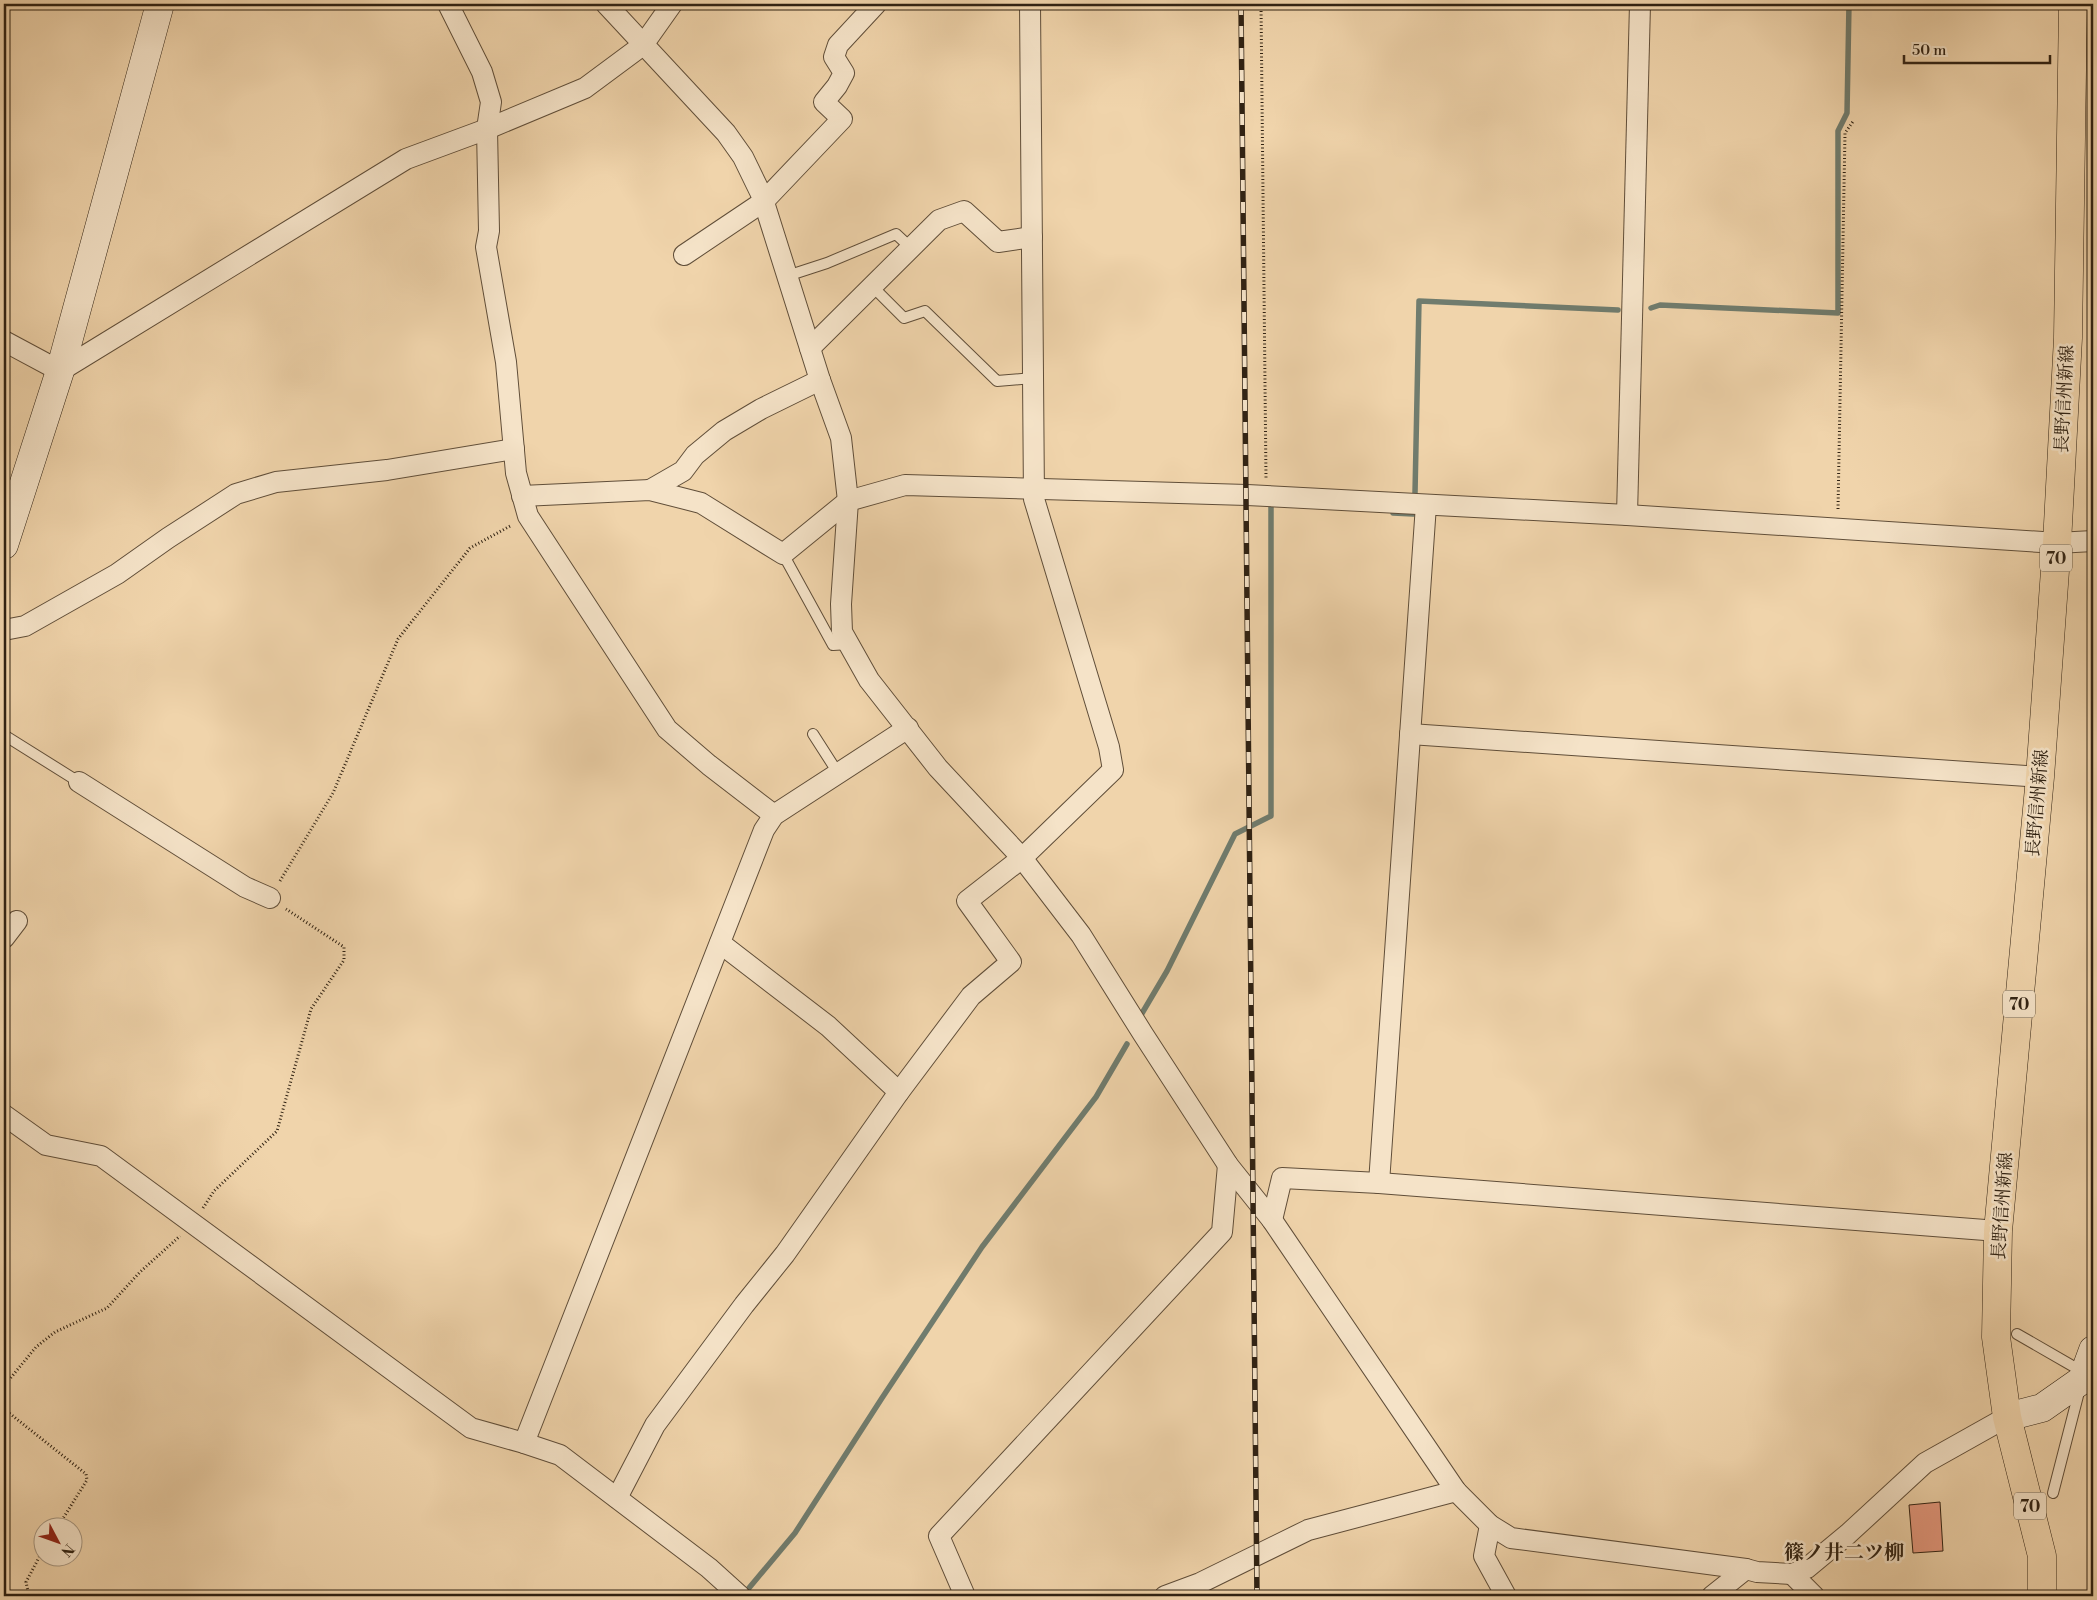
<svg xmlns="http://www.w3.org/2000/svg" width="2097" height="1600" viewBox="0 0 2097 1600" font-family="'Libre Bodoni','Noto Serif JP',serif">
  <rect width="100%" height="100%" fill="#f0d4ab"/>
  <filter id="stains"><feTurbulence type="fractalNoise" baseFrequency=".004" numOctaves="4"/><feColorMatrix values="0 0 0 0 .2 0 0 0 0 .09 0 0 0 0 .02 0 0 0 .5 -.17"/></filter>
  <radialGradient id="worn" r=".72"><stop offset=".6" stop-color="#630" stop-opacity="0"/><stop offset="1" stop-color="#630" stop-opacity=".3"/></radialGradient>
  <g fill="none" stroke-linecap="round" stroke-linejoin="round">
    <!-- stream -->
    <g stroke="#707c6e" stroke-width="5.5">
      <path d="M1651,308L1660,305L1838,313V131L1847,113L1849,4"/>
      <path d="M1415,493L1419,301L1618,310"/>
      <path d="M1393,513L1413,514"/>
      <path d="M1141,1015L1167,971L1235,834L1271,816V504H1274"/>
      <path d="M749,1588L795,1533L882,1398L982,1247L1096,1097L1127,1044"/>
    </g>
  </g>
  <!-- building -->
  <path fill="#e79a80" stroke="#302213" d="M1940,1502L1943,1551L1913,1553L1909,1505Z"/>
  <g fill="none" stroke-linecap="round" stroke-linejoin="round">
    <defs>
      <g id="lane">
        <path d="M787,276L827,263L896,234L911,248"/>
        <path d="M872,286L904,318L925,311L997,381L1033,378"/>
        <path d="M783,554L833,645L849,644"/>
        <path d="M813,734L838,773"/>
        <path d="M4,735L79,782"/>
        <path d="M2017,1334L2083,1372"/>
        <path d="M2053,1493L2080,1388"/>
      </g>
      <g id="street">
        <path d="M448,4L482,72L491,102L487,129L489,231L486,247L506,362L516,473L528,516L667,729L709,765L774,815"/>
        <path d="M606,4L726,133L743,157L762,196L820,380L841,438L848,501L841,604L842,632L869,680L938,768L1022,858L1081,935L1143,1034L1228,1165L1272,1220L1456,1491L1490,1525L1511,1538L1746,1569L1757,1572L1792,1574L1807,1568L1848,1534L1925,1463L2007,1417"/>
        <path d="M684,255L763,202L842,119L824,102L837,86L844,73L834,57L838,45L876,4"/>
        <path d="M4,341L60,371L406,159L487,129L585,88L643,45L672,4"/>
        <path d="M810,348L939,220L964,211L998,242L1032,237"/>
        <path d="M650,490L683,471L695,455L724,431L761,409L820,380"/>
        <path d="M522,496L650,490L701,503L783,554L848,501L905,485L1247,495L1627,515L2057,543L2093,541"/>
        <path d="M1627,515L1640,4"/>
        <path d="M4,630L25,626L117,574L168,538L236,494L276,482L387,470L514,449"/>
        <path d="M1410,734L2040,777"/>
        <path d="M79,782L245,887L270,898"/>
        <path d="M4,938L17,921"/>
        <path d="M720,943L828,1026L899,1092"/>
        <path d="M4,1115L46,1145L101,1156L471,1428L524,1443L560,1455L709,1568L740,1596"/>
        <path d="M1379,1183L1426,505"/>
        <path d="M1272,1220L1282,1178L1379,1183L1998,1231"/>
        <path d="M524,1443L764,830L774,815L908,728"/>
        <path d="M617,1498L655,1425L744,1305L785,1254L899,1092L971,996L1011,962L967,901L1022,858L1113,770L1109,747L1034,499L1030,4"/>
        <path d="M1490,1525L1484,1556L1506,1596"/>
        <path d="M1792,1574L1814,1596"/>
        <path d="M965,1596L939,1536L1222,1232L1228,1165"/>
        <path d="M1165,1596L1200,1583L1308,1530L1456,1491"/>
        <path d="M1712,1596L1746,1569"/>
      </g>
      <g id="secondary">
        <path d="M4,545L60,371L160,4"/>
        <path d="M2007,1417L2042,1408L2082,1380L2093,1350"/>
      </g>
      <path id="primary" d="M2042,1596V1556L2007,1417L1996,1337L1998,1231L2040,777L2057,543L2068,338L2073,4"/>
    </defs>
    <!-- lane casing -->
    <use href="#lane" stroke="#604e39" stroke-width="12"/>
    <!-- street casing -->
    <use href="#street" stroke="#604e39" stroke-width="22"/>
    <!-- secondary casing -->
    <use href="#secondary" stroke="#302213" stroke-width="29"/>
    <!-- primary casing -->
    <use href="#primary" stroke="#302213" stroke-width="29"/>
    <!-- path -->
    <g stroke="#302213" stroke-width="3" stroke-dasharray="1 2.5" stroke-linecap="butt">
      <path d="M1261,4L1266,478"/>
      <path d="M1838,509L1845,133L1854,120"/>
      <path d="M280,881L333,793L398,639L470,548L512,525"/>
      <path d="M203,1208L214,1191L277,1131L311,1009L344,960V947L286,909"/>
      <path d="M4,1386L36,1347L55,1332L107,1308L140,1272L180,1236"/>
      <path d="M4,1409L86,1474L87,1480L57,1528"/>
      <path d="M29,1596L26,1582L42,1552"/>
    </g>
    <!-- lane -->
    <use href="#lane" stroke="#f5e3c8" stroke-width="10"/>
    <!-- street -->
    <use href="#street" stroke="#f5e3c8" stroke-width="20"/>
    <!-- secondary -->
    <use href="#secondary" stroke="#f5e3c8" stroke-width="28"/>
    <!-- primary -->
    <use href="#primary" stroke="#f0d4ab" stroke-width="28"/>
    <defs>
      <path id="rail" d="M1241,4L1257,1596"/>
    </defs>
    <!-- rail casing -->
    <use href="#rail" stroke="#302213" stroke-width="5.5"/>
    <!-- rail -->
    <use href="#rail" stroke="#f5e3c8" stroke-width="4" stroke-dasharray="11" stroke-linecap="butt"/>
  </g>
  <g text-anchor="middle" stroke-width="5" stroke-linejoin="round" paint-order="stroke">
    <!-- shield labels -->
    <g fill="#f5e3c8" stroke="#6b5c49" stroke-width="1">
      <rect x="2040" y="544.5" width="32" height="27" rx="4"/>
      <rect x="2003" y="990.5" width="32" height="27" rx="4"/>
      <rect x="2014" y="1492.5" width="32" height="27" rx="4"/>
    </g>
    <g font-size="16" font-weight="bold" fill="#302213">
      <text x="2056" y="564">70</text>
      <text x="2019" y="1010">70</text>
      <text x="2030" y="1512">70</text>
    </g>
    <!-- street labels -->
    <g font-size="18" fill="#302213" stroke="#f5e3c8">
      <text transform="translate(2064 399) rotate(-87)" y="6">長野信州新線</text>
      <text transform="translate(2037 803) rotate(-85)" y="6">長野信州新線</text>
      <text transform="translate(2002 1206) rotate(-86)" y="6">長野信州新線</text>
    </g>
    <!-- quarter labels -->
    <g font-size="20" font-weight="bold" fill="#302213" stroke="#f5e3c8">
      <text x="1844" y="1559">篠ノ井二ツ柳</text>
    </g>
  </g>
  <!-- margin -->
  <rect width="2097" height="1600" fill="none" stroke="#f0d4ab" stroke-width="20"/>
  <rect x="5" y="5" width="2087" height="1590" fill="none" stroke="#302213" stroke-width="2.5"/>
  <rect x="10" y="10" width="2077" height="1580" fill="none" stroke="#302213"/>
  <!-- north arrow -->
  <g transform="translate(58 1542) rotate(131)"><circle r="24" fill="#f5e3c8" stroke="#a69680"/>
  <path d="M0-4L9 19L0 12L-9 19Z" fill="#8f2418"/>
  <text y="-8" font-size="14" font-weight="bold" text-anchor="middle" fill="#302213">N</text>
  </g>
  <!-- scale -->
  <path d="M1904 55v8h146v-8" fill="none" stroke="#302213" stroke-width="2.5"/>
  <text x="1912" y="55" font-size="15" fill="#302213" stroke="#f5e3c8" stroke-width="4" paint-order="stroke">50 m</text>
  <rect width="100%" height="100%" filter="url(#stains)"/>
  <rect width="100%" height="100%" fill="url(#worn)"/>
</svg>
